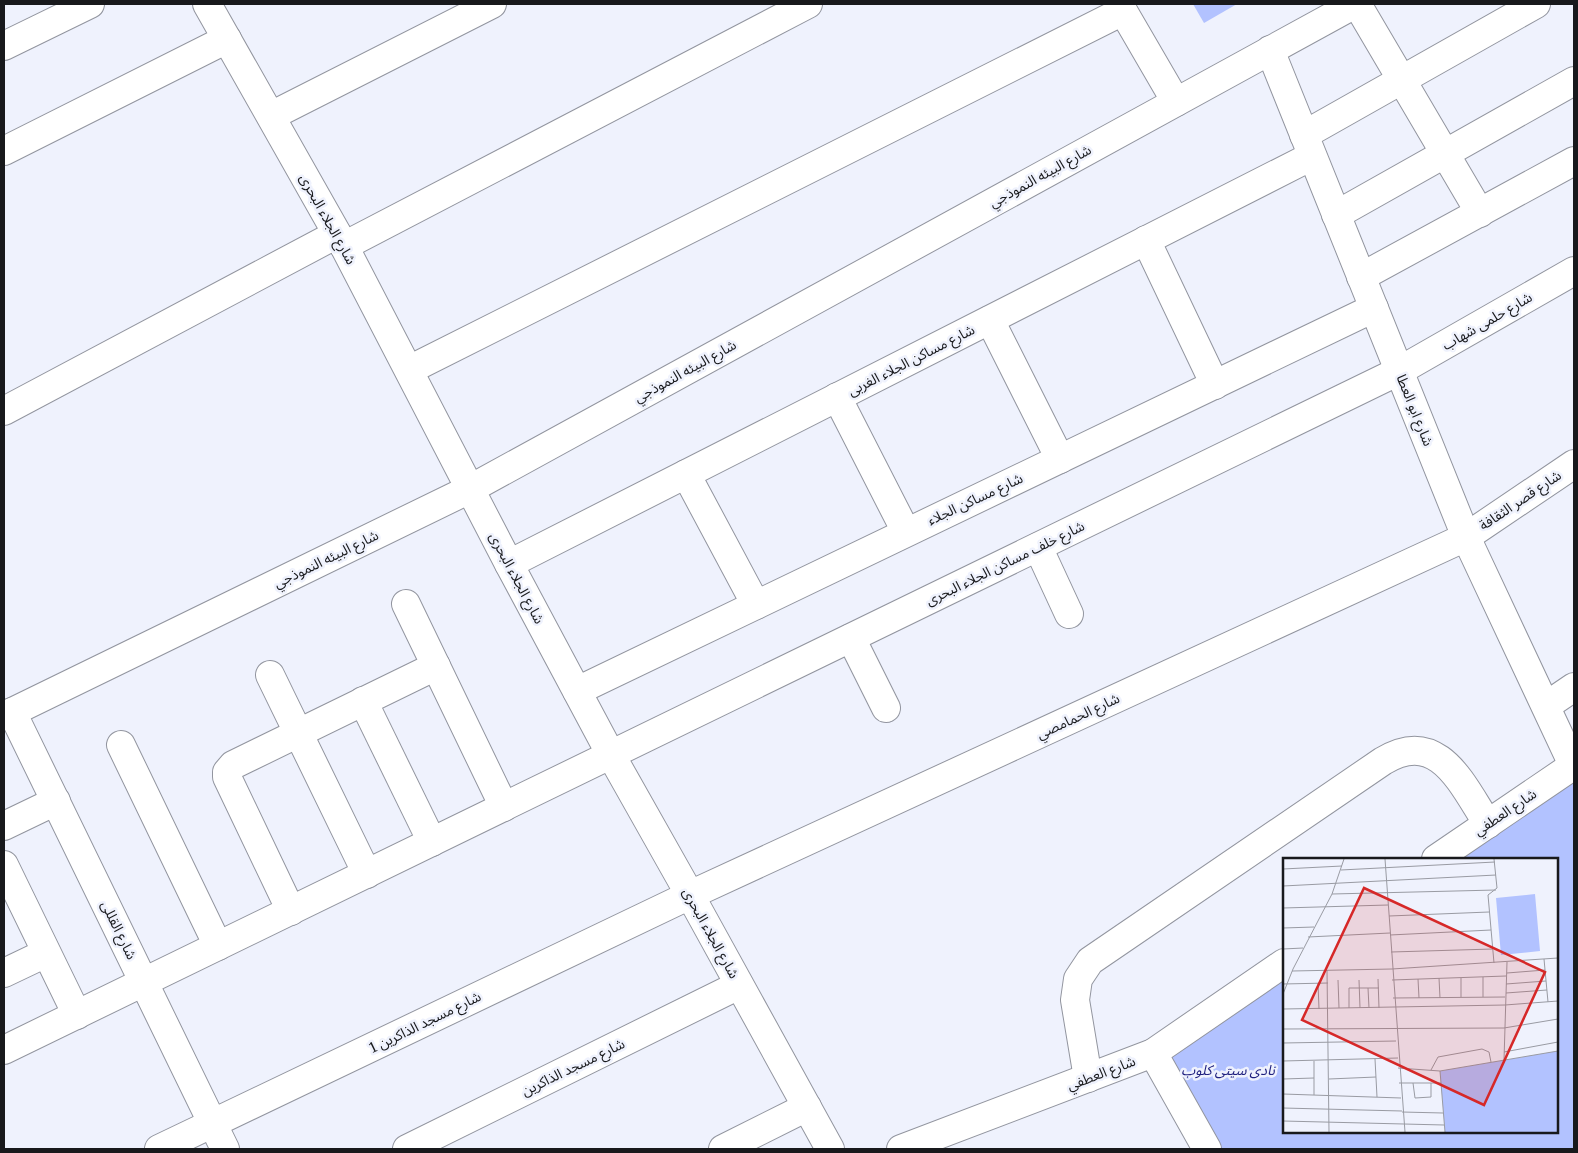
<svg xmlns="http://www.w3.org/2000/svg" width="1578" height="1153" viewBox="0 0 1578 1153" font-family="Merriweather,'Noto Sans Arabic',serif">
  <rect width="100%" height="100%" fill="#eff2fd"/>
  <!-- green -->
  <g fill="#b2c2ff">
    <path d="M1193,4H1237L1204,23Z"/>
    <path d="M1574,763V1149H1206L1153,1053L1284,963V1132H1557V859H1435Z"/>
  </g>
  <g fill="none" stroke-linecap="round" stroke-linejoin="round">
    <defs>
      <g id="minor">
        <path d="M207,4L344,246L509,564L611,755L690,895L830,1149"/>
        <path d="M1119,4L1176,102"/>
        <path d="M1357,4L1480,213"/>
        <path d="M4,46L90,4"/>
        <path d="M1270,50L1466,537L1573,765"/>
        <path d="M271,116L492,4"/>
        <path d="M1304,135L1536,4"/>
        <path d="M4,151L227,39"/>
        <path d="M1336,215L1574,81"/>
        <path d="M1146,240L1215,385"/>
        <path d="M344,246L808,4"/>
        <path d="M1361,277L1574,161"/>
        <path d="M990,320L1060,459"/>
        <path d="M409,370L1123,11"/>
        <path d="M837,397L906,532"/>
        <path d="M4,411L337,234"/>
        <path d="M686,474L756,605"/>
        <path d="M1038,547L1069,614"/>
        <path d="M509,564L1312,156"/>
        <path d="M406,604L504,807"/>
        <path d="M851,638L886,708"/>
        <path d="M270,675L367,874"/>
        <path d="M577,691L1374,308"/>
        <path d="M363,701L432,842"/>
        <path d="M1546,706L1574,687"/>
        <path d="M12,712L225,1149"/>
        <path d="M4,716L470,489L1355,4"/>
        <path d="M121,745L218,946"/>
        <path d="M4,826L56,801"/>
        <path d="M1436,859L1574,765"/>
        <path d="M4,865L77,1015"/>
        <path d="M291,911L227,777V772L233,765L436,666"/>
        <path d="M4,973L46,953"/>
        <path d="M4,1050L1399,371L1574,271"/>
        <path d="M1153,1053L1207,1149"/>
        <path d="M1088,1078L1075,1000L1078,979L1090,961L1383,761C1439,727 1462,785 1488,824"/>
        <path d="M159,1149L690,895L1466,537L1574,464"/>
        <path d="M407,1149L739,985"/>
        <path d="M723,1149L807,1107"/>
        <path d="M901,1149L1153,1053L1284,963"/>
      </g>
    </defs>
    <!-- minor casing -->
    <use href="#minor" stroke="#92959f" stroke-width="30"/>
    <!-- minor -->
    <use href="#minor" stroke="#fff" stroke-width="28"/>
  </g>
  <g text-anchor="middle" stroke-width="5" stroke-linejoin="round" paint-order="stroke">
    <!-- street labels -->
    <g font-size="14" fill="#18191c" stroke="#eff2fd">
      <text transform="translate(1040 176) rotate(-29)" y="5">شارع البيئه النموذجي</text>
      <text transform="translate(328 219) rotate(61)" y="5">شارع الجلاء البحرى</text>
      <text transform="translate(1487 321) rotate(-30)" y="5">شارع حلمى شهاب</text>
      <text transform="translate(911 360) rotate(-27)" y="5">شارع مساكن الجلاء الغربى</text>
      <text transform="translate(685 371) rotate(-29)" y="5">شارع البيئه النموذجي</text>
      <text transform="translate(1415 410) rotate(68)" y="5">شارع ابو العطا</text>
      <text transform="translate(975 499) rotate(-25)" y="5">شارع مساكن الجلاء</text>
      <text transform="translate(1520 500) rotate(-34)" y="5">شارع قصر الثقافة</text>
      <text transform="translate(326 559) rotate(-26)" y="5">شارع البيئه النموذجي</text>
      <text transform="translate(1005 563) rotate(-26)" y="5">شارع خلف مساكن الجلاء البحرى</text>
      <text transform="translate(517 578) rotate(62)" y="5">شارع الجلاء البحرى</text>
      <text transform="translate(1078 716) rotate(-25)" y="5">شارع الحمامصي</text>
      <text transform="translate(1505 812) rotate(-34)" y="5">شارع العطفي</text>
      <text transform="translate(119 930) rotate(64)" y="5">شارع القللى</text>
      <text transform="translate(711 933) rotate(61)" y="5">شارع الجلاء البحرى</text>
      <text transform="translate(425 1022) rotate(-26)" y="5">شارع مسجد الذاكرين 1</text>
      <text transform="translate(573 1067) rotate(-26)" y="5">شارع مسجد الذاكرين</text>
      <text transform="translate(1101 1073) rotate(-21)" y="5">شارع العطفي</text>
    </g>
    <!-- park labels -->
    <g font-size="14" font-style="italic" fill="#1e1f7e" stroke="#eff2fd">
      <text x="1228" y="1075">نادى سيتى كلوب</text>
    </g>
  </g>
  <!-- overview -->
  <g transform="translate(1283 858)">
    <rect width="275" height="275" fill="#eff2fd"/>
    <path d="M252,36L257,93L218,97L213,40ZM275,193V274H162L157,213Z" fill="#b2c2ff"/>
    <path fill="none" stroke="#999ba3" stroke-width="1" d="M102,1L122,274M0,11L59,8M58,12L212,4M0,28L213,17M49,36L213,32M0,50L105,47M106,58L206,54M0,70L31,69M107,77L208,72M25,79L107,75M0,91L20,90M108,94L210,91M261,101L265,144M211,105L205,37L214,30L211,1M44,112L46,274M9,113L109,111L275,100M224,115L262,112M200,119V139M156,120L157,140M178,120V139M95,121L96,150M135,121L136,140M55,122L56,150M76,122L77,150M109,122L223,118M35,125L36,151M0,126L45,125M223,126L263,123M85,130L86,150M223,135L264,132M0,136L10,111L49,36L61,1M110,140L222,139M66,150V130H96M0,151L222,147L275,143M0,171L221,170L275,161M0,185L113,183M221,194L275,184M92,201L94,239M221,202L224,104M0,203L115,200M31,203V237M115,210L157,213L275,193M148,212L155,199L199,191L206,194L208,204M157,213L162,274M0,221L31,220M46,221L93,219M116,225H158M130,225L132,240L148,239V225M0,236L118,240M0,250L119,253M119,254L160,255M0,263L161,267"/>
    <path fill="#d62828" fill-opacity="0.15" stroke="#d62828" stroke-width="2.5" d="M81,30L262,114L201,247L19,162Z"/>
    <rect width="275" height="275" fill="none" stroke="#18191c" stroke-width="2.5"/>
  </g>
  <!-- border -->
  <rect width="1578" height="1153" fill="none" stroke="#18191c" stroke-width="10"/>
</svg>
